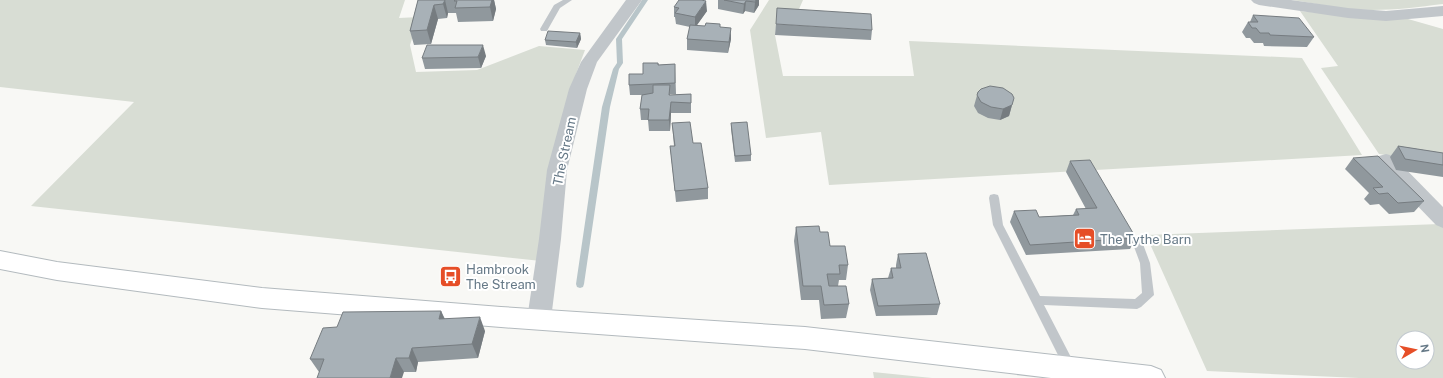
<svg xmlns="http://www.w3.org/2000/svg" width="1443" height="378" viewBox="0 0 1443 378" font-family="'Public Sans',sans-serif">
  <rect width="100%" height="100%" fill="#f8f8f5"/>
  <!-- green -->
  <g fill="#d8ddd4" fill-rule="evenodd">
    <path d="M0,0H405L399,18L419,17L410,45L416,72L477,70L539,46L585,50L576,74L541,261L31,206L134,102L0,87Z"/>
    <path d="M769,0H803L796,16L777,19L775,35L783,76H914L909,41L1302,58L1362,155L829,185L821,132L766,138L750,30Z"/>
    <path d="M1292,0H1443V4C1419,7 1396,10 1372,10C1345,10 1319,4 1292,0Z"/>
    <path d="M1300,11L1379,19L1401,17L1443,29V163L1379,154L1321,68L1338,66Z"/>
    <path d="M1440,224L1443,227V378H1359L1207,371L1146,235ZM1403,338H1427V362H1403Z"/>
    <path d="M873,372L932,378H874Z"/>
  </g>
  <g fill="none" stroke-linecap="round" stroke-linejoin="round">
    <!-- stream -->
    <path fill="#b8c5c9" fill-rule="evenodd" d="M642,0H648L622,39L623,63L619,69L610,107L584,284L583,287L580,288L577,287L576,284L602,107L613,69L617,63L616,39Z"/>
    <defs>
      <path id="secondary" d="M0,251L57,262L262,288L501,307L805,327L1151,366L1161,370L1165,378H1051L805,349L501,327L262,308L57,280L0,269Z"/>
    </defs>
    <!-- secondary casing -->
    <use href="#secondary" stroke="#b3babe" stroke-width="2"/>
    <!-- lane -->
    <g fill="#c1c6ca" fill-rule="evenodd">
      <path d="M563,0H572L560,8L547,31H541L540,29L554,5Z"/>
      <path d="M994,194L998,195L999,198L1003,225L1040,296L1135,299L1142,293L1140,263L1133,244L1134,241H1142L1143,244L1150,263L1154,295L1141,307L1137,309L1044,305L1076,367L1074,371L1070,372L1066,371L993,225L989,198L990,195Z"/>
    </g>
    <!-- street -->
    <g fill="#c1c6ca" fill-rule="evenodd">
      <path d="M626,0H642L597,62L587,89L567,170L561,239L551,319L547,326L539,329L531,326L527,319L539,239L547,170L569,89L581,62Z"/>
      <path d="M1251,0H1291L1348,8L1386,11L1443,6V16L1386,21L1348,18L1259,5L1254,3Z"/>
      <path d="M1386,154L1393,156L1443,207V228L1436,225L1379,166L1376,161L1379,156Z"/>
    </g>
    <!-- secondary -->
    <use href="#secondary" fill="#fff" fill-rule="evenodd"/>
  </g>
  <!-- wall -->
  <g fill="#90989d">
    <path d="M418,0H494L496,9L493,21L458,22L456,13H448L447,18L438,19L431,44L414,45L410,31Z"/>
    <path d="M718,0H759V5L754,13L745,11L743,14L718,9Z"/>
    <path d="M674,7L707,11L696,26L720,27L731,39L728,53L687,50V39L690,27L676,24L675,17H674Z"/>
    <path d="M1253,15L1314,37L1307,47L1264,46L1263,43H1254L1250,38H1246L1242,32L1248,22H1250Z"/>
    <path d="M776,24L872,30L871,40L775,35Z"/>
    <path d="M580,33L581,39L577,48L546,45L545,40Z"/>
    <path d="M486,56L481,68L425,69L422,58Z"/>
    <path d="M658,63L659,65L675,64L676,94H670V95L691,94V113H671L670,131H649L648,120H641L640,109L642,95H630L629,85L643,74Z"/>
    <path d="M978,92L1012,105L1009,116L1000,120L988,118L978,113L974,106Z"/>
    <path d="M672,123L693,143L708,188V199L676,202L670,146H674Z"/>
    <path d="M731,123L751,155V161L735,162L731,129Z"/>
    <path d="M1398,146L1443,153V177L1396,170L1390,157Z"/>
    <path d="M1353,158L1424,201L1414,212L1389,214L1379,204L1370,205L1364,199L1369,193L1345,169Z"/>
    <path d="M1070,161L1136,238L1130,249L1026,255L1010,222L1014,211L1039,217L1073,215L1076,209H1086L1066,172Z"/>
    <path d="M796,227L820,232L830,246L848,265L846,280H839L838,286L849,304L846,318L821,319L819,300H801L794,241Z"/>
    <path d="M898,254L940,304L937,315L876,316L870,290L872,279L888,278L891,268H896V265Z"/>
    <path d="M441,311L445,319L485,331L478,358L418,362L416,372H319L310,359L337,327Z"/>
  </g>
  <!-- shaded-wall -->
  <g fill="#767c80">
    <path d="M445,0L448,13L447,18L443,4Z"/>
    <path d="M492,0H494L496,9L493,21L490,7Z"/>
    <path d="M756,0H759V5L754,13L755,2Z"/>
    <path d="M706,1L707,11L695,28V17Z"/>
    <path d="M746,1L745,11L743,14L744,4Z"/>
    <path d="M434,5L438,19L431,44L427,30Z"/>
    <path d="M731,28V39L728,53L729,42Z"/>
    <path d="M580,33L581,39L577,48L576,42Z"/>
    <path d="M483,45L486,56L481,68L478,57Z"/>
    <path d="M671,102V113L670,131L669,120Z"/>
    <path d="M1012,105L1009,116L1000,120L1003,109Z"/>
    <path d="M441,311L447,325L439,319Z"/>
    <path d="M480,317L485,331L478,358L472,344Z"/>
    <path d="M412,348L418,362L416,372L409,358Z"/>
    <path d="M396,358L404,372L402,378H390Z"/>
  </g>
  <!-- building -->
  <g fill="#a8b1b7" stroke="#767c80">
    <path d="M418,0H445L443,4L434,5L427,30L410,31Z"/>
    <path d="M455,0H492L490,7L455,8L457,1H454Z"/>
    <path d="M679,0H701L706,1L695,17L675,13L679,8L674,7Z"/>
    <path d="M724,0H756L755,2L746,1L744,4Z"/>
    <path d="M777,8L871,14L872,30L776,24Z"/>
    <path d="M1253,15L1299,18L1314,37L1270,35L1269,33H1260L1256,28H1252L1248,22H1258Z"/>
    <path d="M706,23L720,24V27L731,28L729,42L687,39L690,25L705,26Z"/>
    <path d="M548,31L580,33L576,42L545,40Z"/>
    <path d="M427,45H483L478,57L422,58Z"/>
    <path d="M643,63H658V65L675,64V83L629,85V74H643Z"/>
    <path d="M653,85H670L669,95L691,94V103L671,102L669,120H648L649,109H640L642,95L653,93Z"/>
    <path d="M990,86L1003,88L1012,94L1014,98L1012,105L1003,109L991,107L981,102L977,95L978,92L981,89Z"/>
    <path d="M690,122L693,143H701L708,188L675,191L670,146H675L672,123Z"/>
    <path d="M747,122L751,155L735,156L731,123Z"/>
    <path d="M1398,146L1443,153V165L1405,159Z"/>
    <path d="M1378,156L1424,201L1398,203L1388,193L1379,194L1373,188L1383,187L1353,158Z"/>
    <path d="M1090,160L1136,238L1030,245L1014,211L1036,210L1039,217L1079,215L1076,209L1097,208L1070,161Z"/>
    <path d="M819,226L820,232H828L830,246H845L848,265H839L840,274H827L829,286H846L849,304L824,305L821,286H803L796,227Z"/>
    <path d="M926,253L940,304L878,306L872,279L893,278L891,268H901L898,254Z"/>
    <path d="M441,311L439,319L480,317L472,344L412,348L409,358H396L390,378H317L324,359H310L323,328L337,327L343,312Z"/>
  </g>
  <!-- icons -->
  <defs>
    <symbol id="hotel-square" viewBox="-11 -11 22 22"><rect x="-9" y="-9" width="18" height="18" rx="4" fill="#e64e27" stroke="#fff"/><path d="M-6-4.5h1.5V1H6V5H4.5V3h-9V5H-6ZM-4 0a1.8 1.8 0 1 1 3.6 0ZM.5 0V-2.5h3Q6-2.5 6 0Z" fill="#fff"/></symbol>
    <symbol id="bus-square" viewBox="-11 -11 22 22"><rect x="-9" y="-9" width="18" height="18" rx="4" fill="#e64e27" stroke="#fff"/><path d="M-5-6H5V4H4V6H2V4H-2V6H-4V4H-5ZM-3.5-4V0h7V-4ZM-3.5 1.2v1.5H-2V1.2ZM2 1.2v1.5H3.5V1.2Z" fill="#fff"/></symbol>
  </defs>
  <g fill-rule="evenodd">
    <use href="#hotel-square" x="1072" y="226" width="25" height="25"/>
    <use href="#bus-square" x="438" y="264" width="25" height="25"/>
  </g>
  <g text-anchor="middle" stroke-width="4" stroke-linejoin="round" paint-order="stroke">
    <!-- street labels -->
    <g font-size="13" fill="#667987" stroke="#fff">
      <text transform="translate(564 151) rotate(-78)" y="5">The Stream</text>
    </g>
    <!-- poi labels -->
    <g font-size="13" fill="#667987" stroke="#fff" text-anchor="start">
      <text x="1100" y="244">The Tythe Barn</text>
      <text x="466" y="274">Hambrook<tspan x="466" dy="15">The Stream</tspan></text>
    </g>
  </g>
  <!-- north arrow -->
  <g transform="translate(1415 350) rotate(81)"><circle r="19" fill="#ffffff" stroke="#c2c9cf"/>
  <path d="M0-3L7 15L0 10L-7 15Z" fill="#e64e27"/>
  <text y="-6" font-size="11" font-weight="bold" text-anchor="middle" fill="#667987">N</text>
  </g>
</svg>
